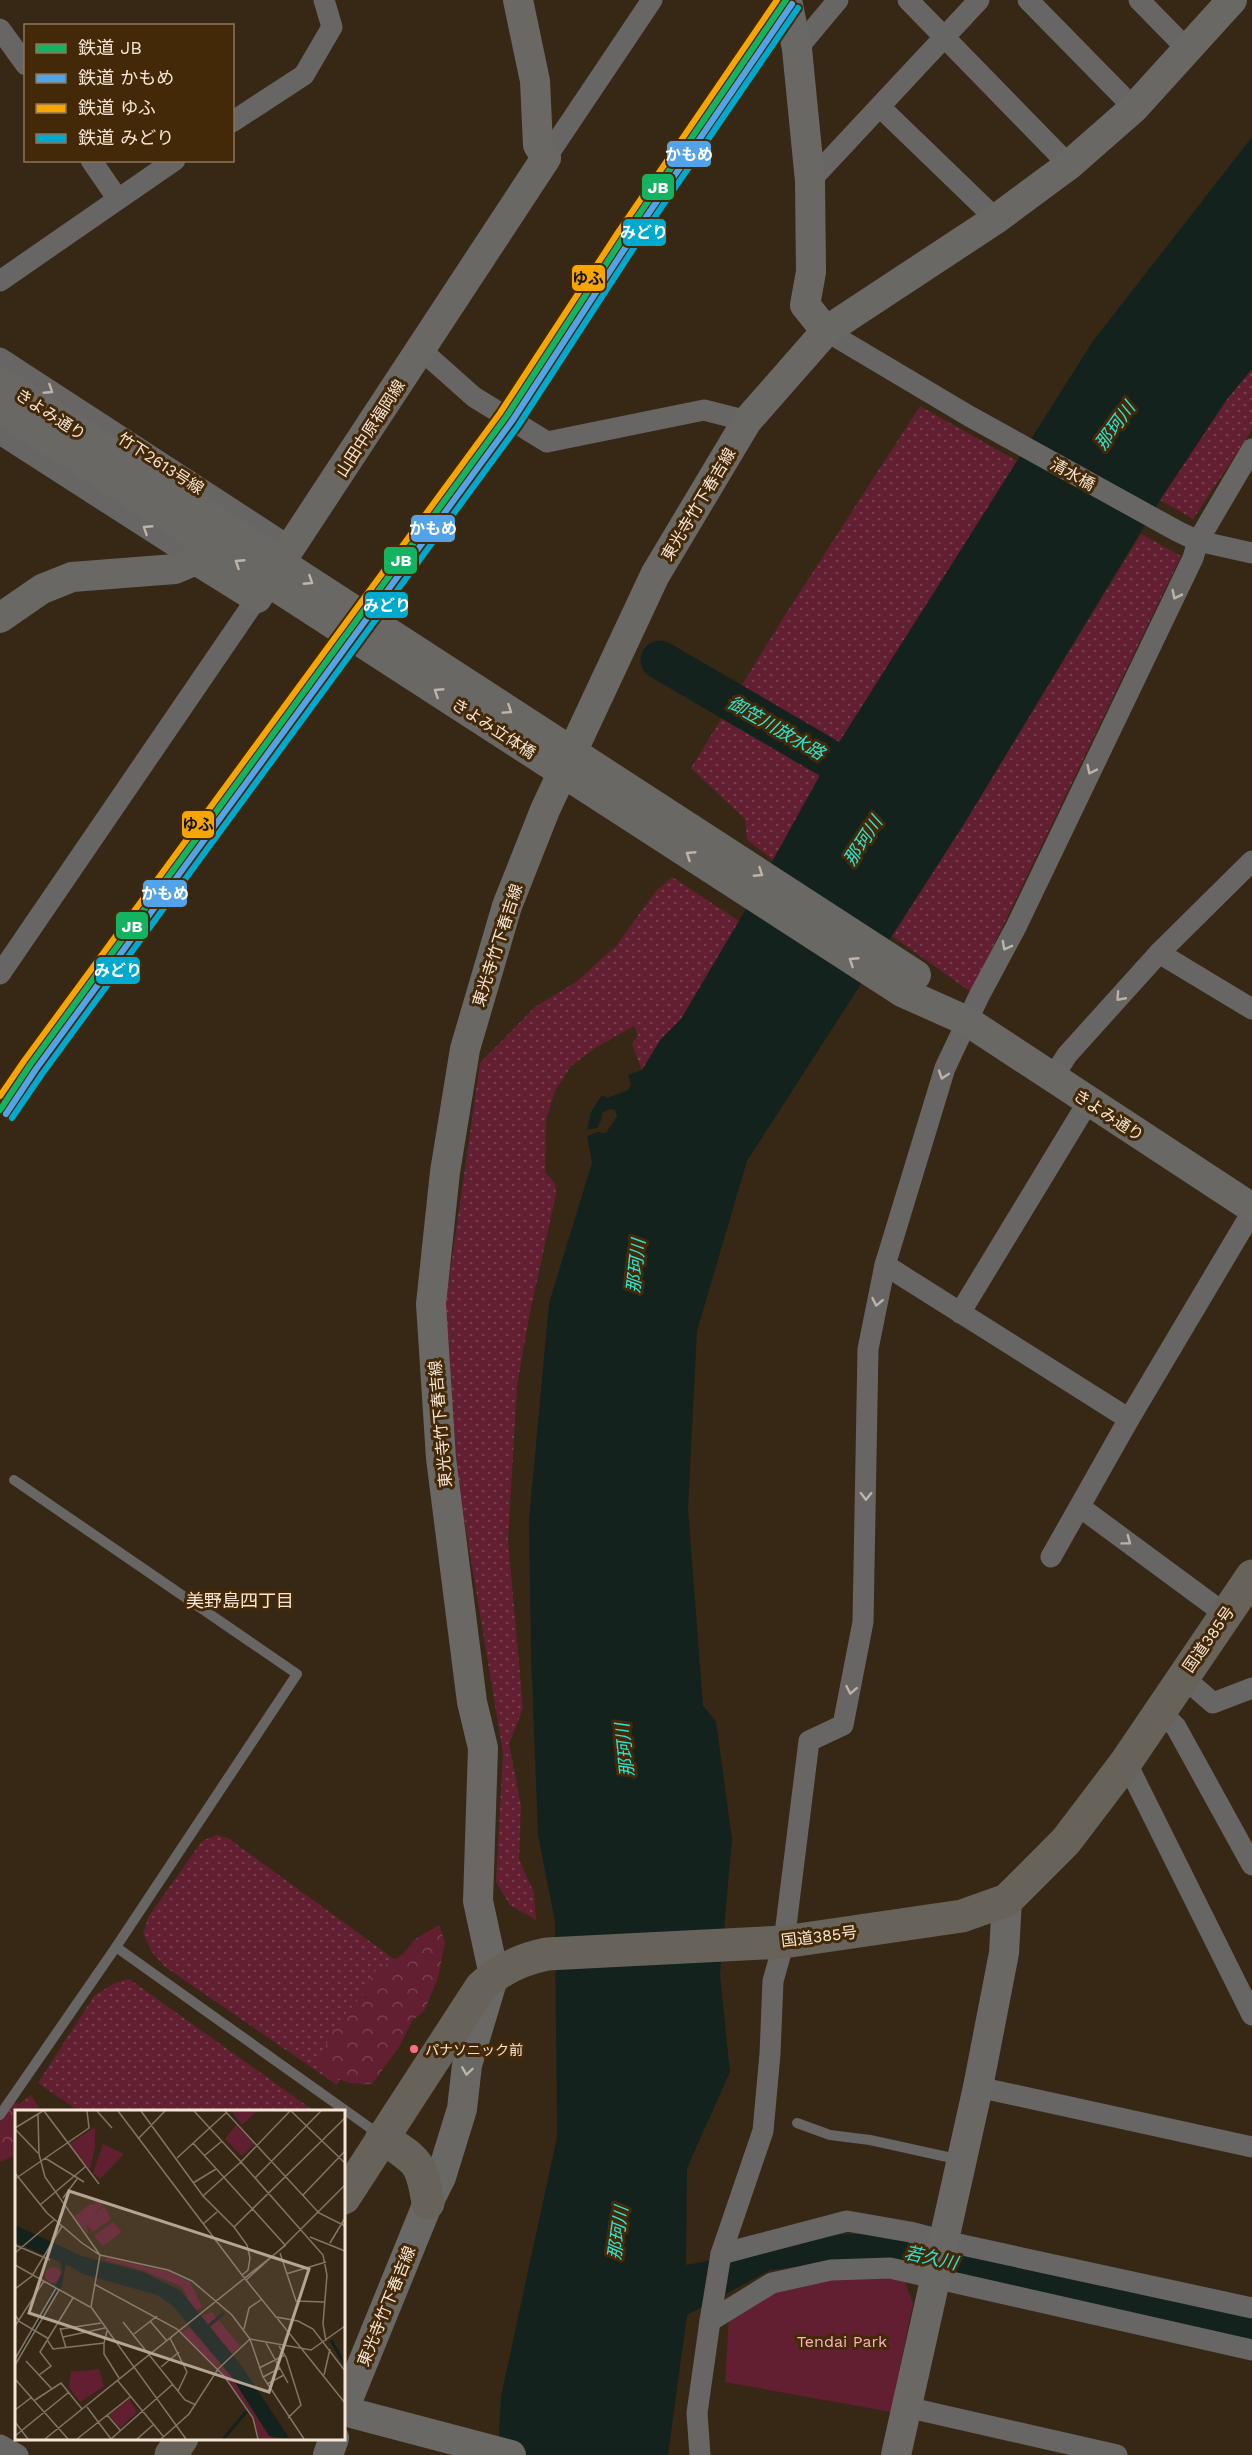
<svg xmlns="http://www.w3.org/2000/svg" width="1252" height="2455" viewBox="0 0 1252 2455" font-family="'Work Sans','Noto Sans JP',sans-serif">
  <defs>
    <pattern id="grass-dots" width="8" height="8" patternUnits="userSpaceOnUse" patternTransform="scale(1.5)"><rect width="8" height="8" fill="#611f31"/><path d="M2 2h.1M6 6h.1" fill="none" stroke="#78404e" stroke-width="1.8" stroke-linecap="round"/></pattern>
    <pattern id="forest-crowns" width="20" height="18" patternUnits="userSpaceOnUse" patternTransform="scale(1.5)"><rect width="20" height="18" fill="#611f31"/><path d="M2 6a3 3 0 1 1 6 0M12 15a3 3 0 1 1 6 0" fill="none" stroke="#78404e"/></pattern>
  </defs>
  <rect width="100%" height="100%" fill="#372816"/>
  <!-- grass -->
  <g fill="url(#grass-dots)">
    <path d="M1252,369V430L1193,519L1160,500L1227,399Z"/>
    <path d="M920,406L1017,461L833,752L773,860L747,840L745,819L691,768L782,620Z"/>
    <path d="M1141,534L1181,556L971,992L892,936L964,824Z"/>
    <path d="M672,877L739,921L681,1019L661,1039L642,1070L632,1044L638,1035L634,1026L595,1048L571,1066L555,1091L546,1120L545,1172L555,1183L556,1194L530,1312L517,1386L508,1541L523,1708L509,1744L521,1806L519,1859L534,1893L536,1920L510,1905L496,1882L503,1753L458,1481L445,1308L480,1063L535,1007L576,982L616,946L656,891Z"/>
    <path d="M217,1835L228,1838L405,1967L337,2085L164,1966L152,1952L143,1933L149,1916L202,1841Z"/>
    <path d="M129,1979L310,2108L309,2111H79L38,2083L94,1996L115,1983Z"/>
  </g>
  <!-- forest -->
  <g fill="url(#forest-crowns)">
    <path d="M439,1925L445,1942L438,1978L424,2011L412,2021L399,2047L372,2084C344,2085 339,2081 318,2062L335,2026L363,1994L375,1971L403,1954L415,1939Z"/>
    <path d="M31,2095L41,2111L16,2112V2155L0,2162V2106L5,2099L19,2104Z"/>
  </g>
  <!-- park -->
  <path fill="#611f31" d="M891,2277L904,2280L913,2303L891,2412L725,2382L729,2317L778,2289L833,2280Z"/>
  <!-- water -->
  <path fill="#14221e" d="M1252,137V369L1227,399L1160,500L964,824L747,1161L697,1331L688,1508L703,1706L716,1721L732,1839L720,1975L730,2072L687,2168L686,2265L766,2250L826,2235L891,2233L1252,2315V2342L831,2263L770,2270L687,2315L668,2455H498L501,2396L557,2137L555,1922L538,1835L531,1653L529,1520L549,1303L592,1163L587,1136L598,1132L606,1133L617,1116L615,1110L609,1109L602,1113L601,1121L597,1128L587,1130L591,1112L602,1095L607,1098L628,1090L631,1085L628,1075L642,1070L661,1039L681,1019L739,921L833,752L1093,341Z"/>
  <g fill="none" stroke-linecap="round" stroke-linejoin="round">
    <!-- river -->
    <path stroke="#14221e" stroke-width="39" d="M660,660L876,786"/>
    <!-- lane -->
    <g stroke="#676665" stroke-width="10">
      <path d="M14,1480L297,1674L116,1947L380,2135"/>
      <path d="M0,2115L116,1947"/>
      <path d="M797,2123L830,2135L870,2140L961,2160"/>
    </g>
    <!-- street -->
    <g stroke="#676665" stroke-width="21">
      <path d="M908,0L1069,165"/>
      <path d="M1028,0L1134,108"/>
      <path d="M1139,0L1188,50"/>
      <path d="M0,29L26,65"/>
      <path d="M797,49L838,0"/>
      <path d="M880,107L996,219"/>
      <path d="M232,122L304,75L332,27L324,0"/>
      <path d="M546,158L652,0"/>
      <path d="M91,160L117,198"/>
      <path d="M810,181L979,0"/>
      <path d="M0,281L175,160"/>
      <path d="M826,331L969,416L1177,531L1198,541L1252,553"/>
      <path d="M420,349L474,397L547,442L704,410L747,421"/>
      <path d="M0,358L292,548"/>
      <path d="M0,434L196,560"/>
      <path d="M1159,953L1252,1009"/>
      <path d="M0,974L257,598"/>
      <path d="M1053,1077L1067,1055L1159,953L1252,861"/>
      <path d="M885,1265L1129,1419"/>
      <path d="M960,1313L1088,1102"/>
      <path d="M1080,1507L1225,1614"/>
      <path d="M1051,1557L1129,1419L1252,1212"/>
      <path d="M1182,1676L1213,1703L1252,1688"/>
      <path d="M1160,1711L1176,1727L1252,1865"/>
      <path d="M1126,1762L1252,2015"/>
      <path d="M978,2087L1252,2147"/>
      <path d="M721,2254L847,2221L910,2232L944,2241L1252,2308"/>
      <path d="M710,2321L721,2254L763,2131L770,2054L773,1981L784,1942L809,1741L843,1725L863,1622L868,1349L885,1265L945,1068L979,996L1016,927L1193,558L1198,541L1252,449"/>
      <path d="M906,2407L1117,2455"/>
      <path d="M0,2445L18,2455"/>
      <path d="M700,2455L697,2413L710,2321L772,2283L831,2270L890,2268L1252,2350"/>
    </g>
    <!-- secondary -->
    <g stroke="#696865" stroke-width="30">
      <path d="M787,0L797,49L810,181L811,272L805,305L826,331"/>
      <path d="M0,381L101,446"/>
      <path d="M0,409L86,464"/>
      <path d="M0,618L42,589L72,577L175,569L196,560L257,598L546,158L538,145L535,81L518,0"/>
      <path d="M902,992L967,1021L1252,1208"/>
      <path d="M344,2409L428,2203L441,2177L462,2109L467,2065L494,1975L478,1901L483,1748L472,1702L441,1458L431,1304L445,1172L465,1049L507,906L545,810L655,575L747,421L826,331L996,219L1069,165L1134,108L1232,0"/>
      <path d="M344,2411L511,2455"/>
      <path d="M328,2455L334,2438"/>
      <path d="M896,2455L978,2087L1004,1953L1007,1900"/>
    </g>
    <!-- highway -->
    <g stroke="#67625a" stroke-width="33">
      <path d="M382,2137C417,2162 421,2159 428,2203"/>
      <path d="M344,2198L481,1987C500,1969 522,1959 547,1954L784,1942L962,1916L1007,1900L1066,1841L1126,1762L1252,1576"/>
      <path d="M171,2455L182,2438"/>
    </g>
    <!-- secondary-bridge -->
    <g stroke="#696865" stroke-width="30">
      <path d="M101,446L916,975"/>
      <path d="M86,464L902,992"/>
    </g>
    <defs>
      <path id="rail-1" d="M0,1110L30,1065L506,417L623,238L786,0"/>
      <path id="rail-2" d="M6,1114L36,1069L512,421L629,242L792,4"/>
      <path id="rail-3" d="M0,1096L24,1061L500,413L617,234L777,0"/>
      <path id="rail-4" d="M12,1118L42,1074L518,426L635,246L798,8"/>
    </defs>
    <!-- rail-1 casing -->
    <use href="#rail-1" stroke="#442909" stroke-width="10"/>
    <!-- rail-2 casing -->
    <use href="#rail-2" stroke="#442909" stroke-width="10"/>
    <!-- rail-3 casing -->
    <use href="#rail-3" stroke="#442909" stroke-width="10"/>
    <!-- rail-4 casing -->
    <use href="#rail-4" stroke="#442909" stroke-width="10"/>
    <!-- rail-1 -->
    <use href="#rail-1" stroke="#13b361" stroke-width="6"/>
    <!-- rail-2 -->
    <use href="#rail-2" stroke="#53a3e8" stroke-width="6"/>
    <!-- rail-3 -->
    <use href="#rail-3" stroke="#f7a600" stroke-width="6"/>
    <!-- rail-4 -->
    <use href="#rail-4" stroke="#00a9ce" stroke-width="6"/>
  </g>
  <!-- one-way arrows -->
  <defs><path id="oneway-chevron" d="M-2-3.5L2.5 0L-2 3.5" fill="none" stroke-width="1.6" stroke-linecap="round" stroke-linejoin="round" transform="scale(1.5)"/></defs>
  <g stroke="#bdb3a8">
    <use href="#oneway-chevron" transform="translate(49 390) rotate(33)"/>
    <use href="#oneway-chevron" transform="translate(147 529) rotate(-147)"/>
    <use href="#oneway-chevron" transform="translate(1176 595) rotate(116)"/>
    <use href="#oneway-chevron" transform="translate(1091 770) rotate(116)"/>
    <use href="#oneway-chevron" transform="translate(1006 946) rotate(118)"/>
    <use href="#oneway-chevron" transform="translate(1120 997) rotate(132)"/>
    <use href="#oneway-chevron" transform="translate(943 1075) rotate(108)"/>
    <use href="#oneway-chevron" transform="translate(877 1302) rotate(101)"/>
    <use href="#oneway-chevron" transform="translate(866 1496) rotate(91)"/>
    <use href="#oneway-chevron" transform="translate(1127 1541) rotate(37)"/>
    <use href="#oneway-chevron" transform="translate(851 1690) rotate(101)"/>
  </g>
  <g stroke="#beb4a8">
    <use href="#oneway-chevron" transform="translate(239 563) rotate(-147)"/>
    <use href="#oneway-chevron" transform="translate(309 581) rotate(33)"/>
    <use href="#oneway-chevron" transform="translate(438 692) rotate(-147)"/>
    <use href="#oneway-chevron" transform="translate(508 710) rotate(33)"/>
    <use href="#oneway-chevron" transform="translate(690 855) rotate(-147)"/>
    <use href="#oneway-chevron" transform="translate(759 873) rotate(33)"/>
    <use href="#oneway-chevron" transform="translate(853 961) rotate(-147)"/>
    <use href="#oneway-chevron" transform="translate(467 2071) rotate(98)"/>
  </g>
  <!-- markers -->
  <circle fill="#fb6d88" stroke="#442909" stroke-width="2" cx="414" cy="2049" r="5"/>
  <g text-anchor="middle" stroke-width="6" stroke-linejoin="round" paint-order="stroke">
    <!-- bus labels -->
    <g font-size="14" fill="#f7e6d5" stroke="#442909" text-anchor="start">
      <text x="425" y="2055">パナソニック前</text>
    </g>
    <!-- street labels -->
    <g font-size="16" fill="#f7e6d5" stroke="#442909">
      <text transform="translate(51 414) rotate(33)" y="6">きよみ通り</text>
      <text transform="translate(370 428) rotate(-57)" y="6">山田中原福岡線</text>
      <text transform="translate(161 463) rotate(33)" y="6">竹下2613号線</text>
      <text transform="translate(1073 474) rotate(29)" y="6">清水橋</text>
      <text transform="translate(698 504) rotate(-59)" y="6">東光寺竹下春吉線</text>
      <text transform="translate(494 728) rotate(33)" y="6">きよみ立体橋</text>
      <text transform="translate(497 945) rotate(-72)" y="6">東光寺竹下春吉線</text>
      <text transform="translate(1109 1115) rotate(33)" y="6">きよみ通り</text>
      <text transform="translate(440 1424) rotate(-95)" y="6">東光寺竹下春吉線</text>
      <text transform="translate(1208 1639) rotate(-55)" y="6">国道385号</text>
      <text transform="translate(819 1936) rotate(-7)" y="6">国道385号</text>
      <text transform="translate(386 2306) rotate(-68)" y="6">東光寺竹下春吉線</text>
    </g>
    <!-- park labels -->
    <g font-size="16" fill="#f8b1bf" stroke="#442909">
      <text x="842" y="2347">Tendai Park</text>
    </g>
    <!-- water labels -->
    <g font-size="18" font-style="italic" fill="#29e7d7" stroke="#442909">
      <text transform="translate(1115 426) rotate(-54)" y="6">那珂川</text>
      <text transform="translate(776 728) rotate(30)" y="6">御笠川放水路</text>
      <text transform="translate(863 841) rotate(-57)" y="6">那珂川</text>
      <text transform="translate(636 1266) rotate(-84)" y="6">那珂川</text>
      <text transform="translate(625 1750) rotate(-96)" y="6">那珂川</text>
      <text transform="translate(618 2233) rotate(-82)" y="6">那珂川</text>
      <text transform="translate(931 2258) rotate(12)" y="6">若久川</text>
    </g>
    <!-- neighbourhood labels -->
    <g font-size="18" fill="#f7e6d5" stroke="#442909">
      <text x="240" y="1607">美野島四丁目</text>
    </g>
  </g>
  <!-- overview -->
  <g transform="translate(15 2110)">
    <rect width="330" height="330" fill="#372816"/>
    <path d="M88,34L109,44L85,69L78,63ZM89,96L96,109L78,122L69,112ZM98,112L107,122L88,136L79,126ZM91,148L152,161L175,172L187,197L180,202L169,188H173L167,177L127,160L89,150ZM197,202L225,236L217,244L185,207ZM174,217L206,254L202,257L166,223ZM208,257L216,266L258,329H247L243,325L239,308L205,259Z" fill="#611f31"/>
    <path d="M81,87L88,95L70,112L74,125L59,107L75,94L80,95Z" fill="#611f31"/>
    <path d="M217,1H242L227,15ZM221,15L239,34L227,46L210,29ZM80,17V37L75,60L54,34ZM30 165a8 8 0 1 1 16 0a8 8 0 1 1-16 0ZM84,259L89,276L65,292L54,277L56,262ZM114,289L122,302L105,318L94,305Z" fill="#611f31"/>
    <path d="M0,115L67,146L128,162L166,181L226,255L275,329L254,326L216,266L157,195L142,185L68,164L51,154L47,175L0,253L47,162L45,152L0,132Z" fill="#14221e"/>
    <path fill="none" stroke="#14221e" stroke-width="3" d="M191,218L209,203M316,230L330,255M208,329L232,301"/>
    <path fill="none" stroke="#847462" stroke-width="1.5" d="M28,1L23,4L24,44L30,67L85,145L76,197L119,257L30,329M29,1L84,74M82,1L97,18M103,1L227,165M126,1L188,86M179,1L226,52L188,86L219,117L232,135L235,148L233,160L227,165L261,207L283,211L298,219L330,261M210,1L304,103L330,116M275,1L226,52L308,145L312,165L308,214L311,231M276,1L330,53M0,18L23,4M0,19L23,43M123,29L150,1M178,33L270,135M189,46L207,31M30,48L69,72M162,48L212,2M0,63L32,103L67,133L85,145L153,160L177,171L217,205L235,229L296,240L330,216M240,68L306,1M0,69L74,18L72,1M178,73L201,59M288,85L330,41M48,88L62,69M25,95L70,57M188,114L202,102M219,117L330,8M295,127L330,141M315,133L330,108M0,135L35,150M269,136L330,75M0,143L39,110M265,143L281,191L309,192M0,155L75,197M271,164L311,152M231,170L270,135M79,174L162,219L209,266L238,308L243,329M0,179L17,166L47,116M0,205L5,212L34,229M262,208L330,293M135,211L152,231M108,212L170,290L181,295M0,216L29,171M45,218L51,238M46,219L86,213M229,219L234,198L247,189M119,224L142,206M48,227L90,218M155,228L172,262L163,281M33,231L38,239L89,233L92,221M89,233V244L104,268M251,233L273,273M264,236L271,247L286,295L273,308M0,249L41,178M11,251L24,265M0,255L44,180M146,257L164,242M244,258L270,245M309,265L315,239M248,267L265,258M0,269L53,329M103,271L148,326M252,274L269,265M37,279L24,265L36,256L25,242L58,188M20,290L46,273L67,299M72,297L96,329M0,300L17,287M92,305L105,320M0,312L13,329M0,326L54,282M62,329L115,287M96,329L158,274M122,329L138,315M146,329L174,304L203,259L235,229L248,267L289,329M171,329L119,257L271,135"/>
    <path fill="#b4a492" fill-opacity="0.15" stroke="#b4a492" stroke-width="3" d="M54,81L294,159L254,282L14,203Z"/>
    <rect width="330" height="330" fill="none" stroke="#f7e6d5" stroke-width="3"/>
  </g>
  <g stroke="#442909" stroke-width="2">
    <rect x="666" y="140" width="46" height="28" rx="6" fill="#53a3e8"/>
    <rect x="641" y="173" width="34" height="28" rx="6" fill="#13b361"/>
    <rect x="622" y="218" width="45" height="29" rx="6" fill="#00a9ce"/>
    <rect x="571" y="264" width="35" height="28" rx="6" fill="#f7a600"/>
    <rect x="410" y="514" width="46" height="29" rx="6" fill="#53a3e8"/>
    <rect x="383" y="546" width="35" height="29" rx="6" fill="#13b361"/>
    <rect x="364" y="591" width="45" height="28" rx="6" fill="#00a9ce"/>
    <rect x="181" y="810" width="34" height="29" rx="6" fill="#f7a600"/>
    <rect x="142" y="879" width="46" height="29" rx="6" fill="#53a3e8"/>
    <rect x="115" y="911" width="34" height="29" rx="6" fill="#13b361"/>
    <rect x="95" y="956" width="46" height="29" rx="6" fill="#00a9ce"/>
  </g>
  <g font-size="16" text-anchor="middle" font-weight="bold" fill="#fff">
    <text x="689" y="160">かもめ</text>
    <text x="658" y="193">JB</text>
    <text x="644" y="238">みどり</text>
    <text x="433" y="534">かもめ</text>
    <text x="401" y="566">JB</text>
    <text x="387" y="611">みどり</text>
    <text x="165" y="899">かもめ</text>
    <text x="132" y="932">JB</text>
    <text x="118" y="976">みどり</text>
  </g>
  <g font-size="16" text-anchor="middle" font-weight="bold" fill="#111">
    <text x="588" y="284">ゆふ</text>
    <text x="198" y="830">ゆふ</text>
  </g>
  <!-- legend -->
  <rect x="24" y="24" width="210" height="138" fill="#442909" stroke="#8c755b" stroke-width="1.5"/>
  <rect x="36" y="44" width="30" height="9" fill="#13b361" stroke="#8c755b" stroke-width="1.5"/>
  <text x="78" y="54" font-size="18" fill="#f7e6d5">鉄道 JB</text>
  <rect x="36" y="74" width="30" height="9" fill="#53a3e8" stroke="#8c755b" stroke-width="1.5"/>
  <text x="78" y="84" font-size="18" fill="#f7e6d5">鉄道 かもめ</text>
  <rect x="36" y="104" width="30" height="9" fill="#f7a600" stroke="#8c755b" stroke-width="1.5"/>
  <text x="78" y="114" font-size="18" fill="#f7e6d5">鉄道 ゆふ</text>
  <rect x="36" y="134" width="30" height="9" fill="#00a9ce" stroke="#8c755b" stroke-width="1.5"/>
  <text x="78" y="144" font-size="18" fill="#f7e6d5">鉄道 みどり</text>
</svg>
